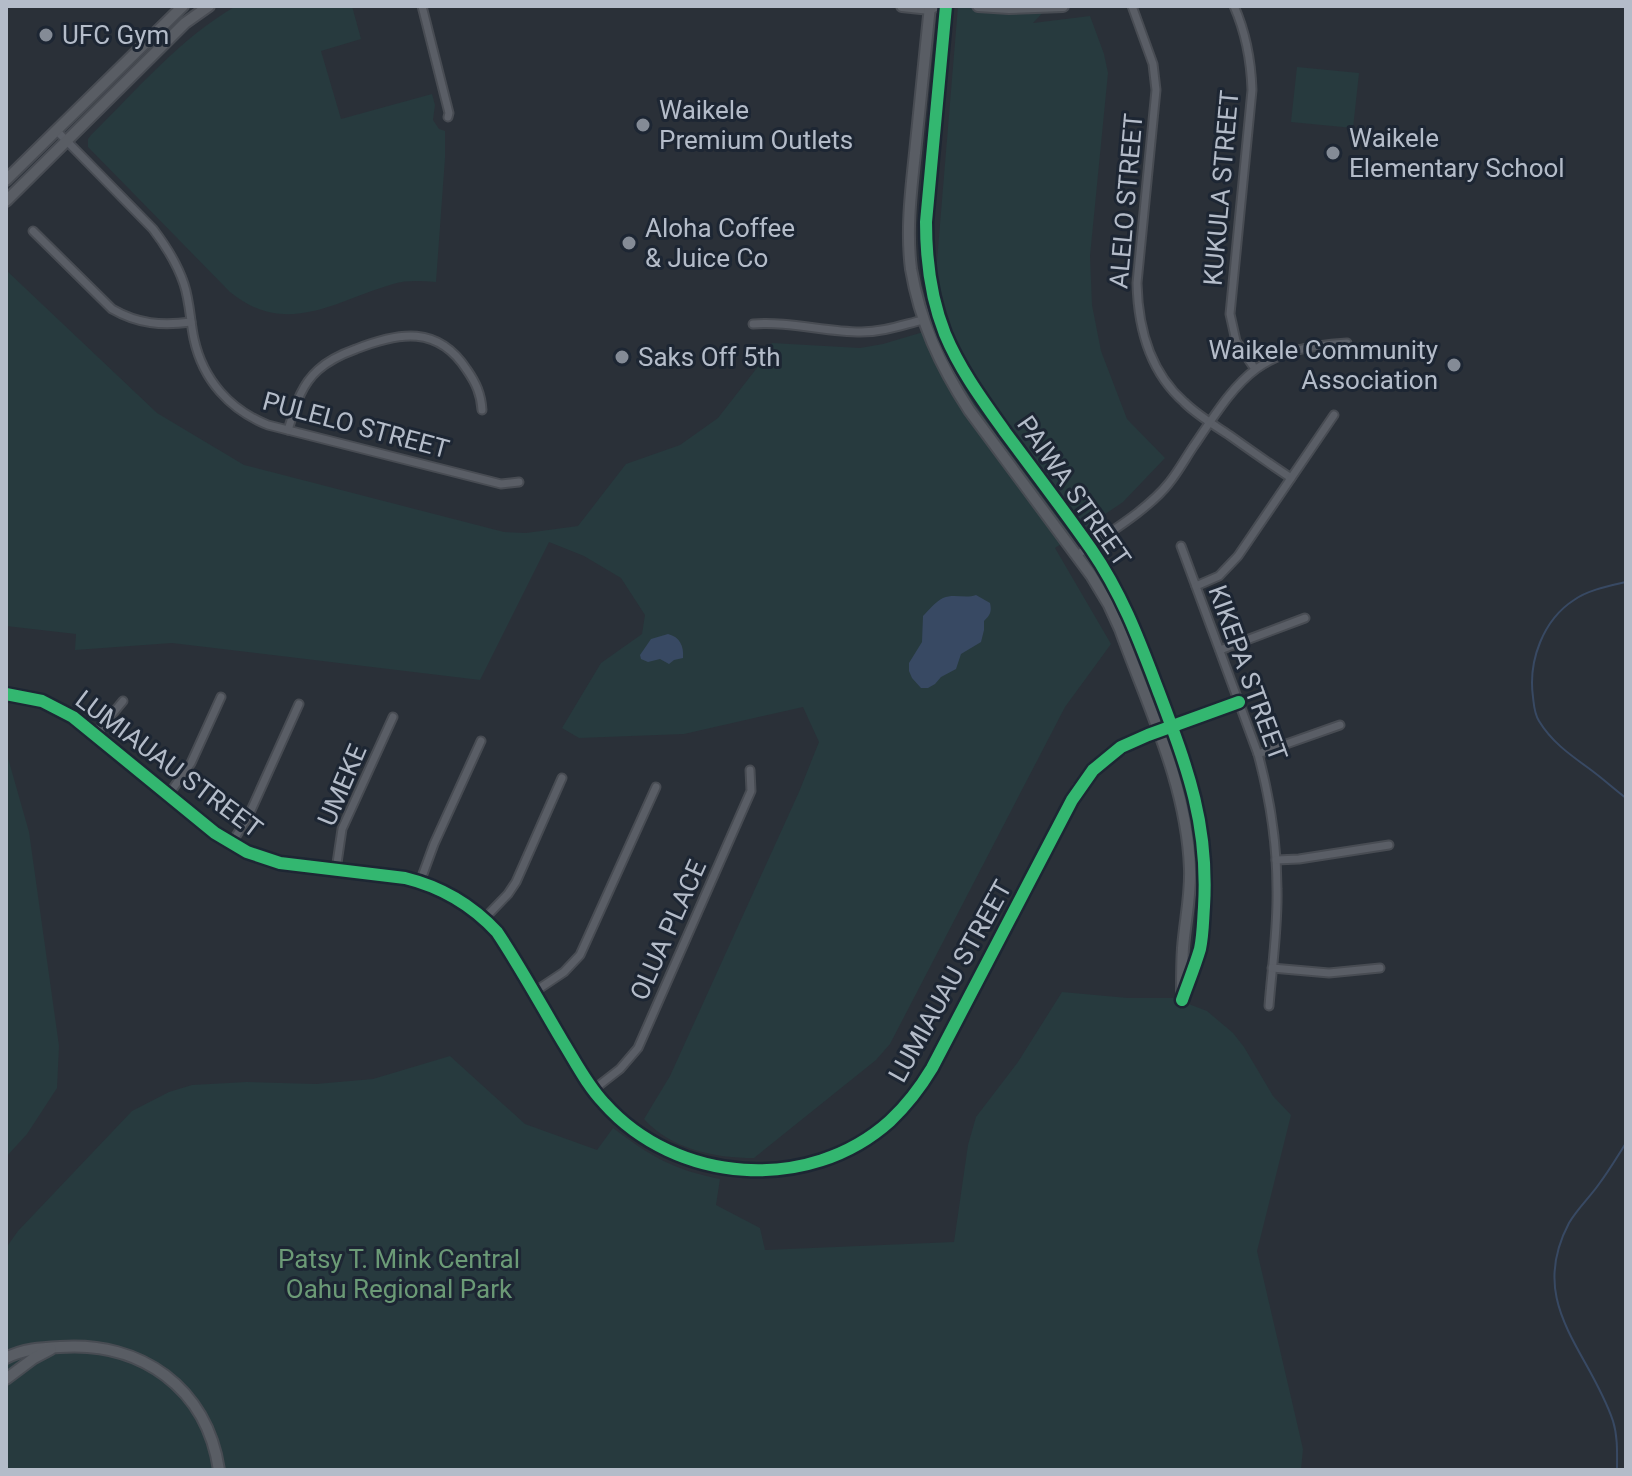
<svg xmlns="http://www.w3.org/2000/svg" width="1632" height="1476" viewBox="0 0 1632 1476" font-family="Roboto,sans-serif">
  <rect width="100%" height="100%" fill="#2a3038"/>
  <!-- green -->
  <g fill="#273a3e">
    <path d="M236,6H352L361,39L321,51L341,119L432,94L435,105L433,120L439,129L445,131V158L436,282C421,281 407,280 393,284C335,301 286,338 230,292L88,147V139L91,135C137,90 180,38 236,6Z"/>
    <path d="M958,6H1049L1033,23L1090,16L1104,54L1108,73L1090,256L1092,305L1101,351L1127,419L1165,458L1123,502L1055,548L1111,644L1065,707L890,1044L876,1060L754,1158C714,1158 671,1149 644,1119L670,1076L799,792L819,742L803,707L684,734L579,738L562,728L601,663L642,634L645,615L621,578L584,556L549,542L480,680L172,643L75,650L76,634L6,626V270L157,413L244,465L504,532L526,533L578,526L626,464L680,445L718,418L760,364L772,343L860,348L883,344L950,324L936,273Z"/>
    <path d="M1297,67L1359,73L1353,128L1291,122Z"/>
    <path d="M6,751L29,832L59,1046L57,1088L27,1134L6,1157Z"/>
    <path d="M1062,992L1128,998H1173L1207,1011L1233,1033L1244,1047L1273,1096L1291,1115L1257,1251L1303,1449L1301,1470H6V1248L18,1231L132,1111L169,1092L192,1085L247,1082L316,1084L373,1079L450,1056L525,1124L597,1150L613,1128C650,1156 674,1170 720,1179L716,1205L760,1228L765,1250L954,1242L968,1145L976,1117L1018,1062Z"/>
  </g>
  <!-- water -->
  <g fill="#384963">
    <path d="M976,595L990,603C992,612 990,615 984,621V630L981,642L961,654L956,669L941,677L935,684L928,688H921L912,678L909,671V663L922,642L923,616C928,611 936,601 943,598C954,593 965,599 976,595Z"/>
    <path d="M668,634C680,637 684,646 683,658L674,660L669,664L660,659L648,662L641,659L640,655L651,639Z"/>
  </g>
  <g fill="none" stroke-linecap="round" stroke-linejoin="round">
    <!-- stream -->
    <g stroke="#384963" stroke-width="2">
      <path d="M1626,582C1609,586 1588,590 1574,600C1543,620 1528,661 1533,697C1534,705 1534,713 1539,721C1551,741 1569,754 1587,767C1601,777 1613,788 1626,798"/>
      <path d="M1617,1470C1617,1454 1618,1437 1613,1421C1589,1350 1526,1304 1569,1223C1577,1209 1590,1197 1599,1184C1609,1171 1617,1157 1626,1143"/>
    </g>
    <defs>
      <g id="street">
        <path d="M422,6L449,113L448,117"/>
        <path d="M1132,6L1153,64L1156,90L1137,283C1138,327 1149,371 1184,402C1197,415 1214,425 1229,435C1250,450 1270,464 1291,478"/>
        <path d="M1234,6C1246,33 1251,61 1252,90L1230,314L1236,341L1255,369"/>
        <path d="M56,130L153,229C166,246 177,263 184,284C190,302 190,321 194,339C203,380 230,410 268,425L501,484L519,482"/>
        <path d="M33,231L112,309C138,324 162,326 191,322"/>
        <path d="M753,324C789,321 825,332 861,332C883,332 902,325 923,320"/>
        <path d="M288,430C295,408 300,386 318,370C329,360 342,354 356,349C399,332 438,325 467,370C476,383 481,394 482,410"/>
        <path d="M1181,546L1258,754C1270,798 1277,843 1277,889C1278,928 1272,967 1269,1006"/>
        <path d="M1077,555C1105,535 1148,510 1169,483C1178,472 1185,459 1193,447C1241,376 1256,349 1347,343"/>
        <path d="M1196,586L1219,576L1238,556L1334,415"/>
        <path d="M1220,650L1305,618"/>
        <path d="M1172,726L1239,702"/>
        <path d="M95,735L123,701"/>
        <path d="M1258,754L1340,725"/>
        <path d="M169,794L191,763L221,697"/>
        <path d="M231,844L248,817L299,704"/>
        <path d="M1276,860L1299,859L1389,845"/>
        <path d="M336,870L342,829L393,717"/>
        <path d="M420,882L434,844L481,741"/>
        <path d="M484,919L508,894L516,882L562,778"/>
        <path d="M1272,968L1329,973L1380,968"/>
        <path d="M534,992L564,972L580,955L656,787"/>
        <path d="M593,1090L620,1069L638,1048L751,791L750,770"/>
      </g>
      <g id="secondary">
        <path d="M902,6L930,9L935,6"/>
        <path d="M930,6C925,55 920,104 915,153C911,191 906,230 911,269C920,322 940,365 969,410L1091,575L1109,605L1120,629C1148,707 1187,784 1190,869C1191,896 1185,921 1183,948C1182,962 1182,977 1182,991"/>
        <path d="M946,6L926,222C926,260 931,299 945,334C960,370 983,401 1005,432C1034,471 1063,509 1091,549C1122,594 1139,640 1158,690C1187,767 1209,823 1204,907C1203,920 1203,935 1200,949C1195,966 1188,983 1182,1000"/>
        <path d="M978,6L1009,8L1063,6"/>
        <path d="M6,180L183,6"/>
        <path d="M6,201L169,39L185,23L209,6"/>
        <path d="M6,694L42,701L73,717L215,833L247,852L280,863L405,878C442,887 471,904 497,932C521,968 541,1005 563,1042C576,1063 587,1085 604,1103C676,1184 809,1194 890,1121C907,1105 920,1088 932,1068L1078,789C1105,753 1131,741 1172,726"/>
        <path d="M6,1358C23,1349 41,1348 60,1347C141,1341 207,1388 219,1470"/>
        <path d="M6,1379L34,1358L51,1349"/>
      </g>
    </defs>
    <!-- street casing -->
    <use href="#street" stroke="#484c53" stroke-width="11"/>
    <!-- secondary casing -->
    <use href="#secondary" stroke="#484c53" stroke-width="14"/>
    <!-- street -->
    <use href="#street" stroke="#5a5e66" stroke-width="7"/>
    <!-- secondary -->
    <use href="#secondary" stroke="#595d64" stroke-width="10"/>
    <defs>
      <g id="cycleway">
        <path d="M946,6L926,222C926,260 931,299 945,334C960,370 983,401 1005,432C1034,471 1063,509 1091,549C1122,594 1139,640 1158,690C1187,767 1209,823 1204,907C1203,920 1203,935 1200,949C1195,966 1188,983 1182,1000"/>
        <path d="M6,694L42,701L73,717L215,833L247,852L280,863L405,878C442,887 471,904 497,932C521,968 541,1005 563,1042C576,1063 587,1085 604,1103C676,1184 809,1194 890,1121C907,1105 920,1088 932,1068L1072,800L1093,770L1121,747L1148,735L1239,702"/>
      </g>
    </defs>
    <!-- cycleway casing -->
    <use href="#cycleway" stroke="#1d2633" stroke-width="17"/>
    <!-- cycleway -->
    <use href="#cycleway" stroke="#33b770" stroke-width="12"/>
  </g>
  <!-- markers -->
  <g fill="#848b96" stroke="#1d2633" stroke-width="3">
    <circle cx="46" cy="35" r="8"/>
    <circle cx="643" cy="125" r="8"/>
    <circle cx="1333" cy="153" r="8"/>
    <circle cx="629" cy="243" r="8"/>
    <circle cx="622" cy="357" r="8"/>
    <circle cx="1454" cy="365" r="8"/>
  </g>
  <g text-anchor="middle" stroke-width="6" stroke-linejoin="round" paint-order="stroke">
    <!-- poi labels -->
    <g font-size="26" fill="#b4bcc9" stroke="#1d2633" text-anchor="start">
      <text x="62" y="44">UFC Gym</text>
      <text x="659" y="119">Waikele<tspan x="659" dy="30">Premium Outlets</tspan></text>
      <text x="1349" y="147">Waikele<tspan x="1349" dy="30">Elementary School</tspan></text>
      <text x="645" y="237">Aloha Coffee<tspan x="645" dy="30">&amp; Juice Co</tspan></text>
      <text x="1438" y="359" text-anchor="end">Waikele Community<tspan x="1438" dy="30">Association</tspan></text>
      <text x="638" y="366">Saks Off 5th</text>
    </g>
    <!-- street labels -->
    <g font-size="26" fill="#b4bcc9" stroke="#1d2633">
      <text transform="translate(1221 188) rotate(-85)" y="9">KUKULA STREET</text>
      <text transform="translate(1126 201) rotate(-85)" y="9">ALELO STREET</text>
      <text transform="translate(356 425) rotate(15)" y="9">PULELO STREET</text>
      <text transform="translate(1074 491) rotate(55)" y="9">PAIWA STREET</text>
      <text transform="translate(1248 673) rotate(70)" y="9">KIKEPA STREET</text>
      <text transform="translate(169 764) rotate(37)" y="9">LUMIAUAU STREET</text>
      <text transform="translate(342 785) rotate(-67)" y="9">UMEKE</text>
      <text transform="translate(668 930) rotate(-66)" y="9">OLUA PLACE</text>
      <text transform="translate(950 981) rotate(-61)" y="9">LUMIAUAU STREET</text>
    </g>
    <!-- park labels -->
    <g font-size="26" fill="#6b9a76" stroke="#1d2633">
      <text x="399" y="1268">Patsy T. Mink Central<tspan x="399" dy="30">Oahu Regional Park</tspan></text>
    </g>
  </g>
  <!-- border -->
  <rect width="1632" height="1476" fill="none" stroke="#b4bcc9" stroke-width="16"/>
</svg>
